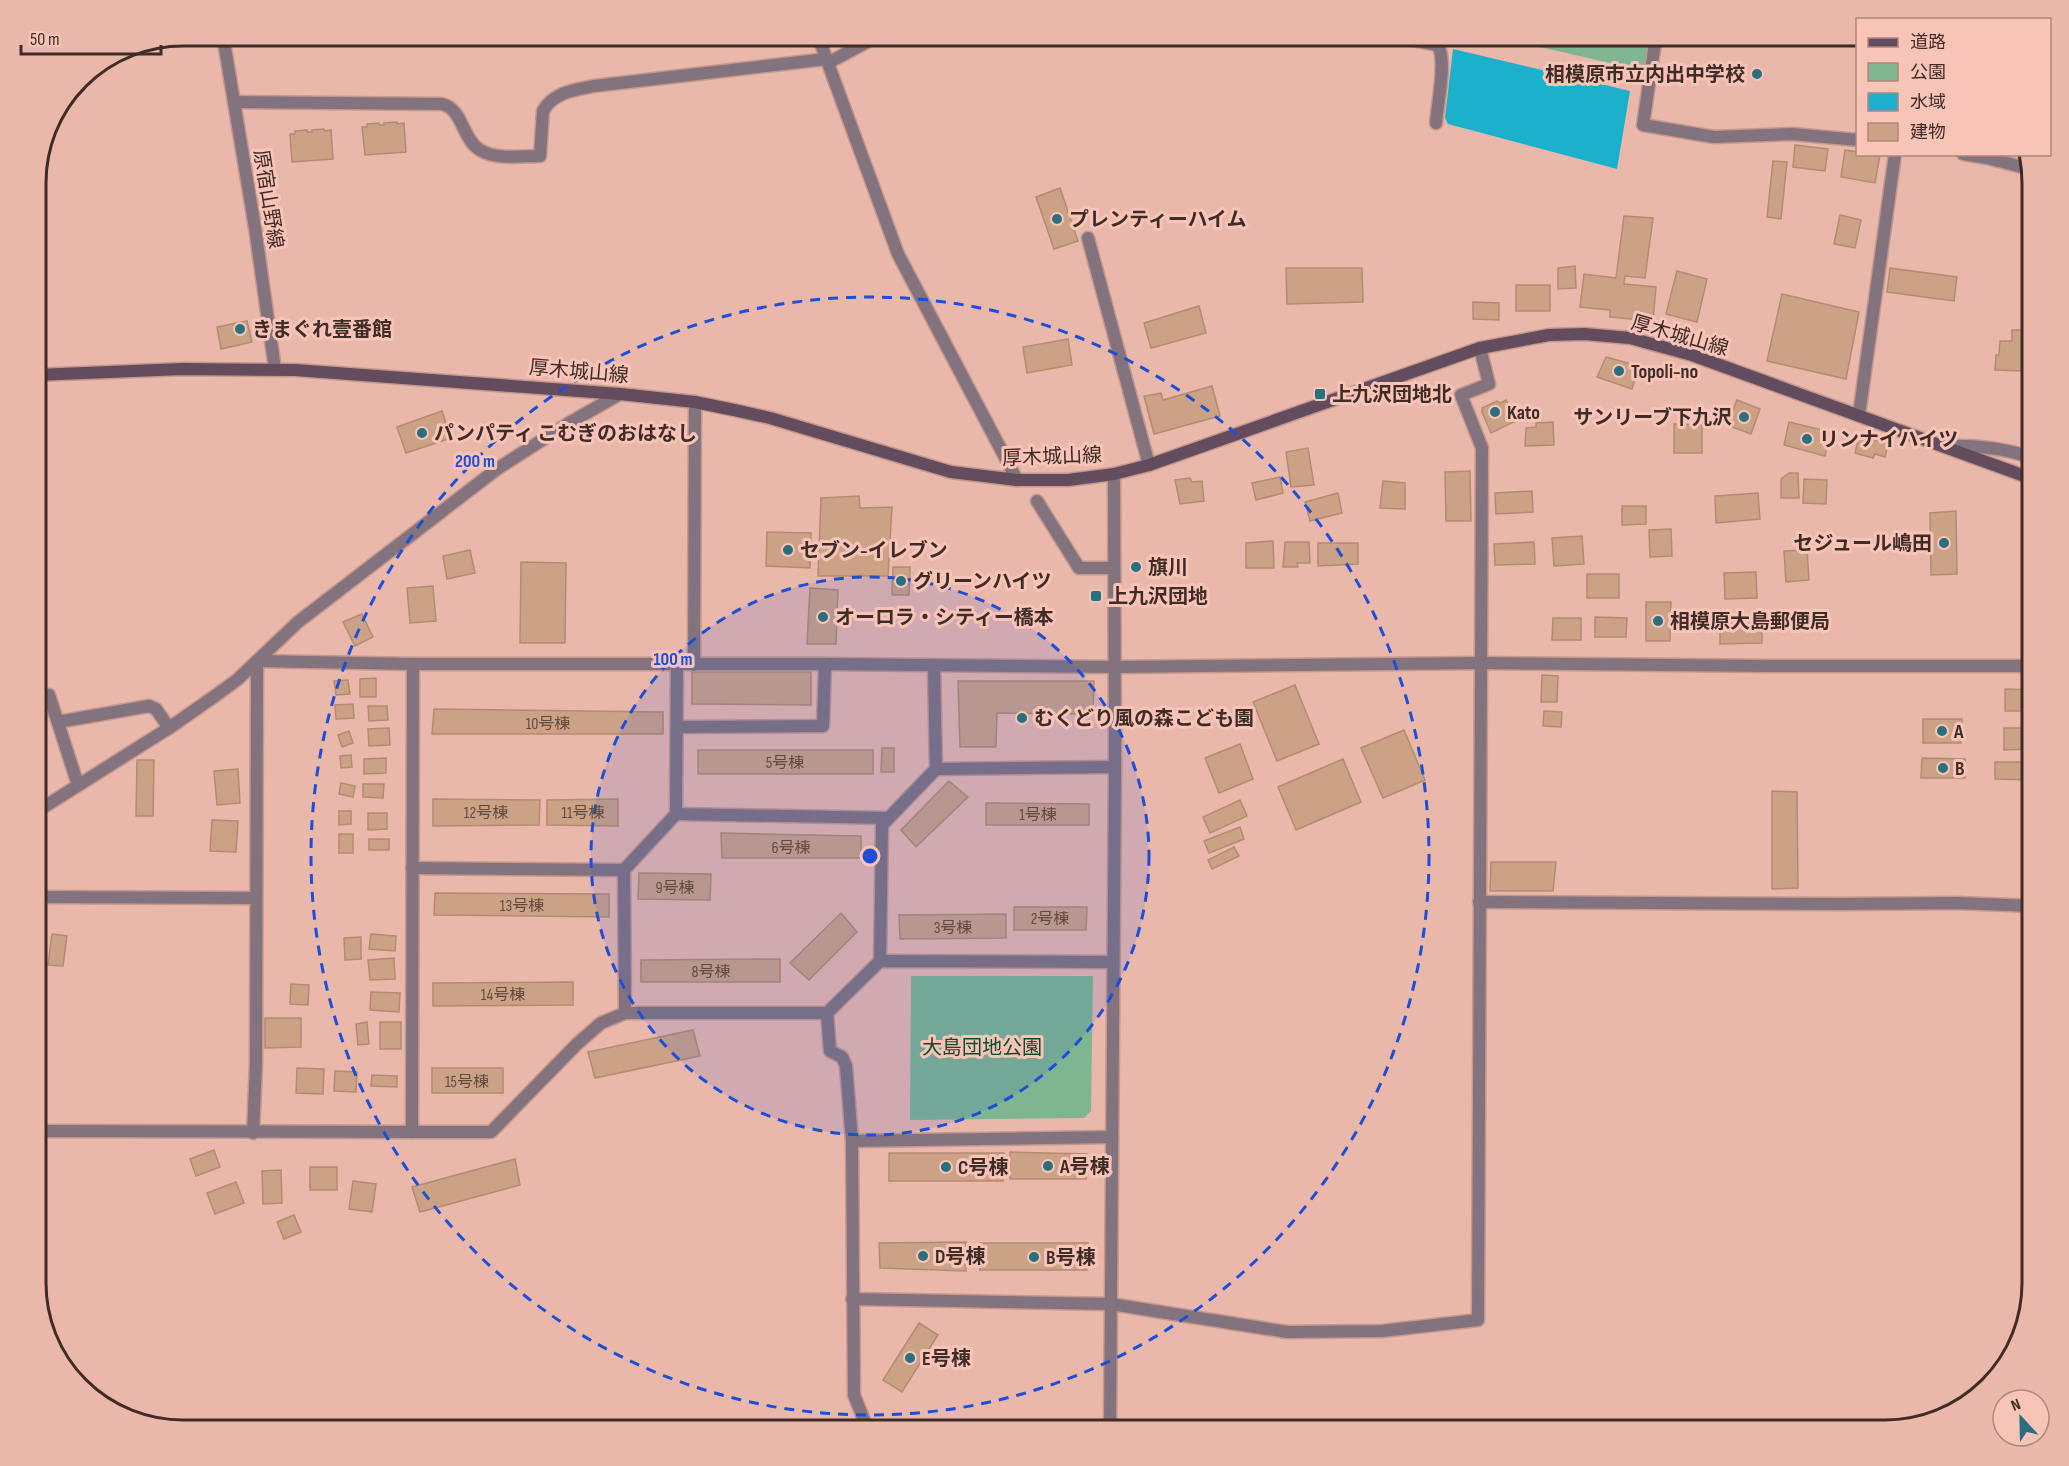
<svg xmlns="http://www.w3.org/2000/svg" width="2069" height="1466" viewBox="0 0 2069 1466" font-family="'Sofia Sans Condensed','Noto Sans JP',sans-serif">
  <rect width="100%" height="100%" fill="#eab7ab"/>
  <!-- green -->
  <g fill="#7fb691">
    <path d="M1493,36H1651L1644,71Z"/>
    <path d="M911,976H1093L1091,1111L1084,1118L910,1120Z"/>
  </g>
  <!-- water -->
  <path fill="#1bb1cc" d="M1453,49L1630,91L1617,169L1448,124L1445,118Z"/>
  <!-- building -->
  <g fill="#cca287" stroke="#b48b71" stroke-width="1.5">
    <path d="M288,36H333V39L321,40V43L288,44Z"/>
    <path d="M397,122V124L404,123L406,152L365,155L362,127H367V124L379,123V125H384V123Z"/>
    <path d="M324,129L325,131L331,130L333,159L292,162L290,134H295V131L307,130V132H312V130Z"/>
    <path d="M1795,145L1828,149L1825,171L1793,167Z"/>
    <path d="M1845,150L1858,152V154L1880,155L1875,183L1841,177Z"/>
    <path d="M1773,161L1787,162L1781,219L1767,217Z"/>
    <path d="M1060,188L1078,241L1054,249L1036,197Z"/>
    <path d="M1840,215L1861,220L1855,248L1834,244Z"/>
    <path d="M1624,216L1653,218L1645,278L1625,276L1624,284L1656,287L1653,321L1610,317V310L1580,307L1584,274L1616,278Z"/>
    <path d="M1575,266L1576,288L1558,289V268Z"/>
    <path d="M1286,268H1362L1363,302L1287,304Z"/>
    <path d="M1890,268L1957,277L1954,301L1887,292Z"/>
    <path d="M1677,271L1707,279L1697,322L1666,314Z"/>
    <rect x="1516" y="285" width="34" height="26"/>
    <path d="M1782,294L1859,312L1846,379L1767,361Z"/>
    <path d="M1473,302L1499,303V320L1473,319Z"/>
    <path d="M1199,306L1206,333L1151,348L1144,323Z"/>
    <path d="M2030,320H2033V359H2024L2023,371L1995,370L1996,355H1999L2000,341H2012V330H2029Z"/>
    <path d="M247,321L252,342L221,349L217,327Z"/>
    <path d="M1068,339L1072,365L1027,373L1023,347Z"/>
    <path d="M1606,357L1639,366L1632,389L1597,377Z"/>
    <path d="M1212,386L1220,416L1154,434L1144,396L1161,393L1163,400Z"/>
    <path d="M1506,400L1516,421L1491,433L1482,412V408L1497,401L1500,403Z"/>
    <path d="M1737,400L1760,409L1751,434L1727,425Z"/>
    <path d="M442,411L451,438L406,453L397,427Z"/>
    <path d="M1553,422L1554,445L1525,446L1526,428L1536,427V423Z"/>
    <path d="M1789,422L1831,432L1825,456L1784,445Z"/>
    <path d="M1674,424L1702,425V453H1674Z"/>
    <path d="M1859,436L1888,444L1885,457L1875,454L1873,458L1855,453Z"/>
    <path d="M1308,448L1314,485L1291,487L1286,452Z"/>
    <path d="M1470,471L1471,521H1446L1445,472Z"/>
    <path d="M1789,473H1798L1799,498H1781V479Z"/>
    <path d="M1280,477L1283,493L1256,500L1252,483Z"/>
    <path d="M1190,478L1192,482L1202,481L1204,501L1180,504L1175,480Z"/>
    <path d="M1804,479L1827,480L1826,504L1803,503Z"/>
    <path d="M1383,481L1405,483V509L1380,508Z"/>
    <path d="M1532,491L1533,512L1496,514L1495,493Z"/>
    <path d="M1338,493L1342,513L1310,521L1305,502Z"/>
    <path d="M1758,493L1760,519L1716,523L1715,496Z"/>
    <path d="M859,496L860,508L892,507L888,576H818L821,498Z"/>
    <path d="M1622,506H1646V524L1622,525Z"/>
    <path d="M1956,511L1957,574L1931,575L1930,513Z"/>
    <path d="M1671,529L1672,556L1650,557L1649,530Z"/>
    <path d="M767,532L811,533L810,568L766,566Z"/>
    <path d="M1582,536L1584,564L1554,566L1552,538Z"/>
    <path d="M1273,541L1274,568H1246V543Z"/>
    <path d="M1285,542H1309L1310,563H1297L1298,567H1283Z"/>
    <path d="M1534,542L1535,564L1495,565L1494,544Z"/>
    <path d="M1318,543H1358V564L1318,566Z"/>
    <path d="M470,550L475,573L447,579L443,556Z"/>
    <path d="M1807,550L1809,580L1786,582L1784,551Z"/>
    <path d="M521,562L566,563L565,643H520Z"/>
    <path d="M893,567H910L909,595H892Z"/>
    <path d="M1756,572L1757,598L1725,599L1724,573Z"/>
    <rect x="1587" y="574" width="32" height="24"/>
    <path d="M433,586L436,621L410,623L407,588Z"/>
    <path d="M810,588L838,590L836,644H807Z"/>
    <path d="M1646,602H1671L1670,641H1646Z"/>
    <path d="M362,614L373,637L355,646L343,622Z"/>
    <path d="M1762,615V643L1720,644V616Z"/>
    <path d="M1595,617L1627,618L1626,637H1595Z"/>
    <path d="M1553,618H1581V640H1552Z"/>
    <path d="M692,672H811V705L692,704Z"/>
    <path d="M1542,675L1558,676L1557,702H1541Z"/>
    <path d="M376,678V697H360V679Z"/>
    <path d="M348,680L350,694L336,695L334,681Z"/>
    <path d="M958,681H1094L1093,714L997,713L996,747H960Z"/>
    <path d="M1295,685L1319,744L1277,761L1253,702Z"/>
    <path d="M2005,689L2033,690V711H2005Z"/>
    <path d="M353,704L354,718L336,719L335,705Z"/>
    <path d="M368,706H387L388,720L369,721Z"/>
    <path d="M434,709L663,712V734H432Z"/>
    <path d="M1544,711L1562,712L1561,727L1543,726Z"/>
    <path d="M1923,719H1962L1961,743H1923Z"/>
    <path d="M389,728L390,745L369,746L368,729Z"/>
    <path d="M2004,728H2033V749L2004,750Z"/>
    <path d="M1404,730L1425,780L1383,798L1361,748Z"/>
    <path d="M349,731L353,743L342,747L338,735Z"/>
    <path d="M1240,744L1253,779L1219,793L1205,758Z"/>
    <path d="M882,748H894V772H881Z"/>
    <rect x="698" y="750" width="175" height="24"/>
    <path d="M351,755L352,767L341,768L340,756Z"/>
    <path d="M386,758V773L364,774V759Z"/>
    <path d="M1922,758L1965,759V778H1921Z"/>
    <path d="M1343,759L1361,802L1296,830L1278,787Z"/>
    <path d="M137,760H154L153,816H136Z"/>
    <path d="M1995,762H2033V780L1995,779Z"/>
    <path d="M238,769L240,803L217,805L214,771Z"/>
    <path d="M949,781L968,797L916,847L901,830Z"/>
    <path d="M341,783L355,786L353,797L339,794Z"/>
    <path d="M363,784H384L383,798L363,797Z"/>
    <path d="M1772,791L1797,792L1798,888L1772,889Z"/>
    <path d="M433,799L540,800L539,825L433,826Z"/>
    <path d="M618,799V826L547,825V800Z"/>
    <path d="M1240,800L1247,816L1210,833L1203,817Z"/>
    <path d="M986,803L1089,804V825H986Z"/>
    <path d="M339,811H351V824L339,825Z"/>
    <path d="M368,813H387V829L368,830Z"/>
    <path d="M212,820L238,821L236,852L210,851Z"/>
    <path d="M1240,827L1244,839L1209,853L1204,841Z"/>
    <path d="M721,833L861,836V858H722Z"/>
    <rect x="339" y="834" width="14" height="19"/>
    <rect x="369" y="839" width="20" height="11"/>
    <path d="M1234,847L1239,856L1212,869L1208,860Z"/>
    <path d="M1491,862H1556L1553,891H1490Z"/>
    <path d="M639,873L711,874L710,900L638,899Z"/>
    <path d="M435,893L609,894V917L434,915Z"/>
    <path d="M1014,907H1087L1086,930H1014Z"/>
    <path d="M841,913L857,932L809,980L790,963Z"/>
    <path d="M1006,914V938L900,939L899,915Z"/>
    <path d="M52,934L67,936L63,966L48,965Z"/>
    <path d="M371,934L396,936L395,951L369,949Z"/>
    <path d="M361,937V959L345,960L344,938Z"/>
    <path d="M394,958L395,979L370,980L368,960Z"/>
    <path d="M780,959V982H641V960Z"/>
    <path d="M573,982V1005L433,1006V983Z"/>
    <path d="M291,984L309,985L308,1005L290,1004Z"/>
    <path d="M371,992L400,993L399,1012L370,1010Z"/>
    <path d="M265,1018H301V1047L265,1048Z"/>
    <path d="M367,1022L369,1044L358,1045L356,1024Z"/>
    <rect x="380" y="1022" width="21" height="27"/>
    <path d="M693,1030L700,1056L595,1078L588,1052Z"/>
    <path d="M297,1068L324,1069L323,1094L296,1093Z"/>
    <rect x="432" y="1068" width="71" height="25"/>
    <path d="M335,1071L357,1072L356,1092L334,1091Z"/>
    <path d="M372,1075L397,1076V1087L371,1086Z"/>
    <path d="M214,1150L220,1167L196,1176L190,1159Z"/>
    <path d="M1010,1152L1087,1154L1086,1179H1010Z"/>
    <path d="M889,1153H1004L1003,1181H889Z"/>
    <path d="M515,1159L520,1185L420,1212L412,1187Z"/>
    <rect x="310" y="1167" width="27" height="23"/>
    <path d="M281,1170L282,1203L263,1204L262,1171Z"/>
    <path d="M353,1181L376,1184L372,1212L349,1209Z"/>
    <path d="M236,1182L244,1203L215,1214L207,1193Z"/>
    <path d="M294,1215L301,1232L284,1239L277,1222Z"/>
    <path d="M966,1242V1271L880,1268L879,1243Z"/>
    <path d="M980,1243H1088L1087,1270H980Z"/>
    <path d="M919,1323L938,1335L902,1392L883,1380Z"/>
  </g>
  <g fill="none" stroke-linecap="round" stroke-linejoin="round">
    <defs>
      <g id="minor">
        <path d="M818,36L898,254L1017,480"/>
        <path d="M1392,36L1437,45C1448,57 1437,106 1436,123"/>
        <path d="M1656,36L1643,125L1714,137L1792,134L1858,140"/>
        <path d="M828,63L878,36"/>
        <path d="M234,102L442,104C463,109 462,139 480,150C496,160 522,156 540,156L543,111C553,92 575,90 594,86L826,59"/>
        <path d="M1963,154L1987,158L2030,169"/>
        <path d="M1088,238L1149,465"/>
        <path d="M1859,415L1895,154"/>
        <path d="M1945,446C1976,445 2004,448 2033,458"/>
        <path d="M1037,501L1079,568H1114"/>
        <path d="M257,661L413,664H825L1114,667L1481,663L1772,666H2033"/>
        <path d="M413,664L412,1132H491L577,1044L601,1023L625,1013H827L880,961L1113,962"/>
        <path d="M694,665L695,402"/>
        <path d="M49,695L78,785"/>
        <path d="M58,722L149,706L156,709L169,728"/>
        <path d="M677,727L823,726L825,664"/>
        <path d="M936,769L1115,767"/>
        <path d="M36,812L169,728L215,696L238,679L298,622L497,469L569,423L620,394"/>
        <path d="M676,814L888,818"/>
        <path d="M412,868L624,870"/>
        <path d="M36,897L255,898"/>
        <path d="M1479,902L1841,904L1958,903L2033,906"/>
        <path d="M880,961L882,825L936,769L934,666"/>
        <path d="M625,1013L624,870L676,814L677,664"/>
        <path d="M827,1013L830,1051L842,1057L846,1066L852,1141L854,1395L868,1430"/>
        <path d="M36,1131L412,1132"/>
        <path d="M253,1133L256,1064L257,661"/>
        <path d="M852,1141L1112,1137"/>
        <path d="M852,1299L1111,1304L1287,1332L1382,1331L1478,1320L1482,448L1461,395L1489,384L1480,348"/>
      </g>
      <g id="tertiary">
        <path d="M223,36L255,228L275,369"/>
        <path d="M1110,1430L1115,767L1114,474"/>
      </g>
      <path id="secondary" d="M36,375L182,369L295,370L620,394L695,402L734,410L770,418L951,472L1017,480H1068L1114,474L1149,465L1480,348L1549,335L1584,334L1630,338L1692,355L2033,479"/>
    </defs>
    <!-- minor casing -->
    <use href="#minor" stroke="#c5988e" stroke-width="15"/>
    <!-- tertiary casing -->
    <use href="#tertiary" stroke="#c5988e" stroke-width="15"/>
    <!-- secondary casing -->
    <use href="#secondary" stroke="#c5988e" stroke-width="15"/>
    <!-- minor -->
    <use href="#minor" stroke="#83737f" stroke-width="12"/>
    <!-- tertiary -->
    <use href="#tertiary" stroke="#83737f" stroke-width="12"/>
    <!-- secondary -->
    <use href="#secondary" stroke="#634c5e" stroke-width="12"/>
  </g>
  <!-- distance rings -->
  <circle cx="870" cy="856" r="279" fill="#1d4ed8" fill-opacity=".12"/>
  <g fill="none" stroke="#1d4ed8" stroke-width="3" stroke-dasharray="10 8">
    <circle cx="870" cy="856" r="279"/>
    <circle cx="870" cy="856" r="559"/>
  </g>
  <!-- markers -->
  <g fill="#2a6f7e" stroke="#f8c4b7" stroke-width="2">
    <circle cx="1757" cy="74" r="6"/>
    <circle cx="1057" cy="219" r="6"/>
    <circle cx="240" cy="329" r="6"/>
    <circle cx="1619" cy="371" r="6"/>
    <rect x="1314" y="388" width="12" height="12" rx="3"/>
    <circle cx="1495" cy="412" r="6"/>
    <circle cx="1744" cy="417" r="6"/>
    <circle cx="422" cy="433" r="6"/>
    <circle cx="1807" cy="439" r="6"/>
    <circle cx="1944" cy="543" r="6"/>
    <circle cx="788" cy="550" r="6"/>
    <circle cx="1136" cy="567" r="6"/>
    <circle cx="901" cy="581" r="6"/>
    <rect x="1090" y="590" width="12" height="12" rx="3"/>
    <circle cx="823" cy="617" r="6"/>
    <circle cx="1658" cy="621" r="6"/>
    <circle cx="1022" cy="718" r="6"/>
    <circle cx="1942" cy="731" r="6"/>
    <circle cx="1943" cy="768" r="6"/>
    <circle cx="1048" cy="1166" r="6"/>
    <circle cx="946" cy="1167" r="6"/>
    <circle cx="923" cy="1256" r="6"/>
    <circle cx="1034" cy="1257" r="6"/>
    <circle cx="910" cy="1358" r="6"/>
  </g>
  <g text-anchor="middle" stroke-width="6" stroke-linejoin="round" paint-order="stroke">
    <!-- number labels -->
    <g font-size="16" fill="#634a3f">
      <text x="548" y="729">10号棟</text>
      <text x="785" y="768">5号棟</text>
      <text x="486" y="818">12号棟</text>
      <text x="583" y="818">11号棟</text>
      <text x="1038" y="820">1号棟</text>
      <text x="791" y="853">6号棟</text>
      <text x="675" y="893">9号棟</text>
      <text x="522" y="911">13号棟</text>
      <text x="1050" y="924">2号棟</text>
      <text x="953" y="933">3号棟</text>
      <text x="711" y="977">8号棟</text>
      <text x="503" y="1000">14号棟</text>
      <text x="467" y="1087">15号棟</text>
    </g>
    <!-- poi labels -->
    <g font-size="20" font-weight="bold" fill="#402c27" stroke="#f8c4b7" text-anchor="start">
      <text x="1745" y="81" text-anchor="end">相模原市立内出中学校</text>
      <text x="1069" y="226">プレンティーハイム</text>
      <text x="252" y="336">きまぐれ壹番館</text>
      <text x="1631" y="378">Topoli-no</text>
      <text x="1332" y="401">上九沢団地北</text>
      <text x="1507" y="419">Kato</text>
      <text x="1732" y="424" text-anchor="end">サンリーブ下九沢</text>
      <text x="434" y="440">パンパティ こむぎのおはなし</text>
      <text x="1819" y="446">リンナイハイツ</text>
      <text x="1932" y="550" text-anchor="end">セジュール嶋田</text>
      <text x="800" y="557">セブン-イレブン</text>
      <text x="1148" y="574">旗川</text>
      <text x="913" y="588">グリーンハイツ</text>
      <text x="1108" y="603">上九沢団地</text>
      <text x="835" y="624">オーロラ・シティー橋本</text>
      <text x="1670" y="628">相模原大島郵便局</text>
      <text x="1034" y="725">むくどり風の森こども園</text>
      <text x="1954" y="738">A</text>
      <text x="1955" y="775">B</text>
      <text x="1060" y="1173">A号棟</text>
      <text x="958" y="1174">C号棟</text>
      <text x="935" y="1263">D号棟</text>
      <text x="1046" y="1264">B号棟</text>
      <text x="922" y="1365">E号棟</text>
    </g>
    <!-- street labels -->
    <g font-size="20" fill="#402c27" stroke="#f8c4b7">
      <text transform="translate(269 199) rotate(81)" y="7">原宿山野線</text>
      <text transform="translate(1680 335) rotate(16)" y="7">厚木城山線</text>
      <text transform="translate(579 371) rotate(5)" y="7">厚木城山線</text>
      <text transform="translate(1052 456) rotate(-2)" y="7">厚木城山線</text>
    </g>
    <!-- park labels -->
    <g font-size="20" fill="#074d29" stroke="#f8c4b7">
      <text x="982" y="1054">大島団地公園</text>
    </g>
  </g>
  <!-- crop -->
  <path d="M0 0H2069V1466H0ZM183 46H1885A137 137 0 0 1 2022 183V1283A137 137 0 0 1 1885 1420H183A137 137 0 0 1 46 1283V183A137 137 0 0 1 183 46Z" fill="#e9b8ab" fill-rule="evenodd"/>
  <path fill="none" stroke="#402c27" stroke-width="3" d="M183 46H1885A137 137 0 0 1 2022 183V1283A137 137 0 0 1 1885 1420H183A137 137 0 0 1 46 1283V183A137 137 0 0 1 183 46Z"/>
  <circle cx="870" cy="856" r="9" fill="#1d4ed8" stroke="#f8c4b7" stroke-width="3"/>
  <g font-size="18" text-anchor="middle" font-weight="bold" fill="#1d4ed8" stroke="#f8c4b7" stroke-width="6" stroke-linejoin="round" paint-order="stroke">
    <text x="475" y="467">200 m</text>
    <text x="673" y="665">100 m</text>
  </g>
  <!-- legend -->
  <rect x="1856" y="18" width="195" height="138" fill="#f8c4b7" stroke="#ae877d" stroke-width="1.5"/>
  <rect x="1868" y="38" width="30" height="9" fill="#634c5e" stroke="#ae877d" stroke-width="1.5"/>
  <text x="1910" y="48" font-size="18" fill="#402c27">道路</text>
  <rect x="1868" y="63" width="30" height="18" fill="#7fb691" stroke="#ae877d" stroke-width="1.5"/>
  <text x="1910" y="78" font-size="18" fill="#402c27">公園</text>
  <rect x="1868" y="93" width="30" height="18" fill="#1bb1cc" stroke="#ae877d" stroke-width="1.5"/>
  <text x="1910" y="108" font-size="18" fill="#402c27">水域</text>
  <rect x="1868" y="123" width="30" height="18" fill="#cca287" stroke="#ae877d" stroke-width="1.5"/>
  <text x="1910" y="138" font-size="18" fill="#402c27">建物</text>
  <!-- north arrow -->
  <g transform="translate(2021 1418) rotate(338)"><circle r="28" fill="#f8c4b7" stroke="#ae877d" stroke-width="1.5"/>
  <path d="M0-4.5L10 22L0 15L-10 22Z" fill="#2a6f7e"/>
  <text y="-9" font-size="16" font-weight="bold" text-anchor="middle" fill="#402c27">N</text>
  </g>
  <!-- scale -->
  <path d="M21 45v9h140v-9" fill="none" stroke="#402c27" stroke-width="3"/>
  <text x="30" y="45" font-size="18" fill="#402c27" stroke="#f8c4b7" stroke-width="4.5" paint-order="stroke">50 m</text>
</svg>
